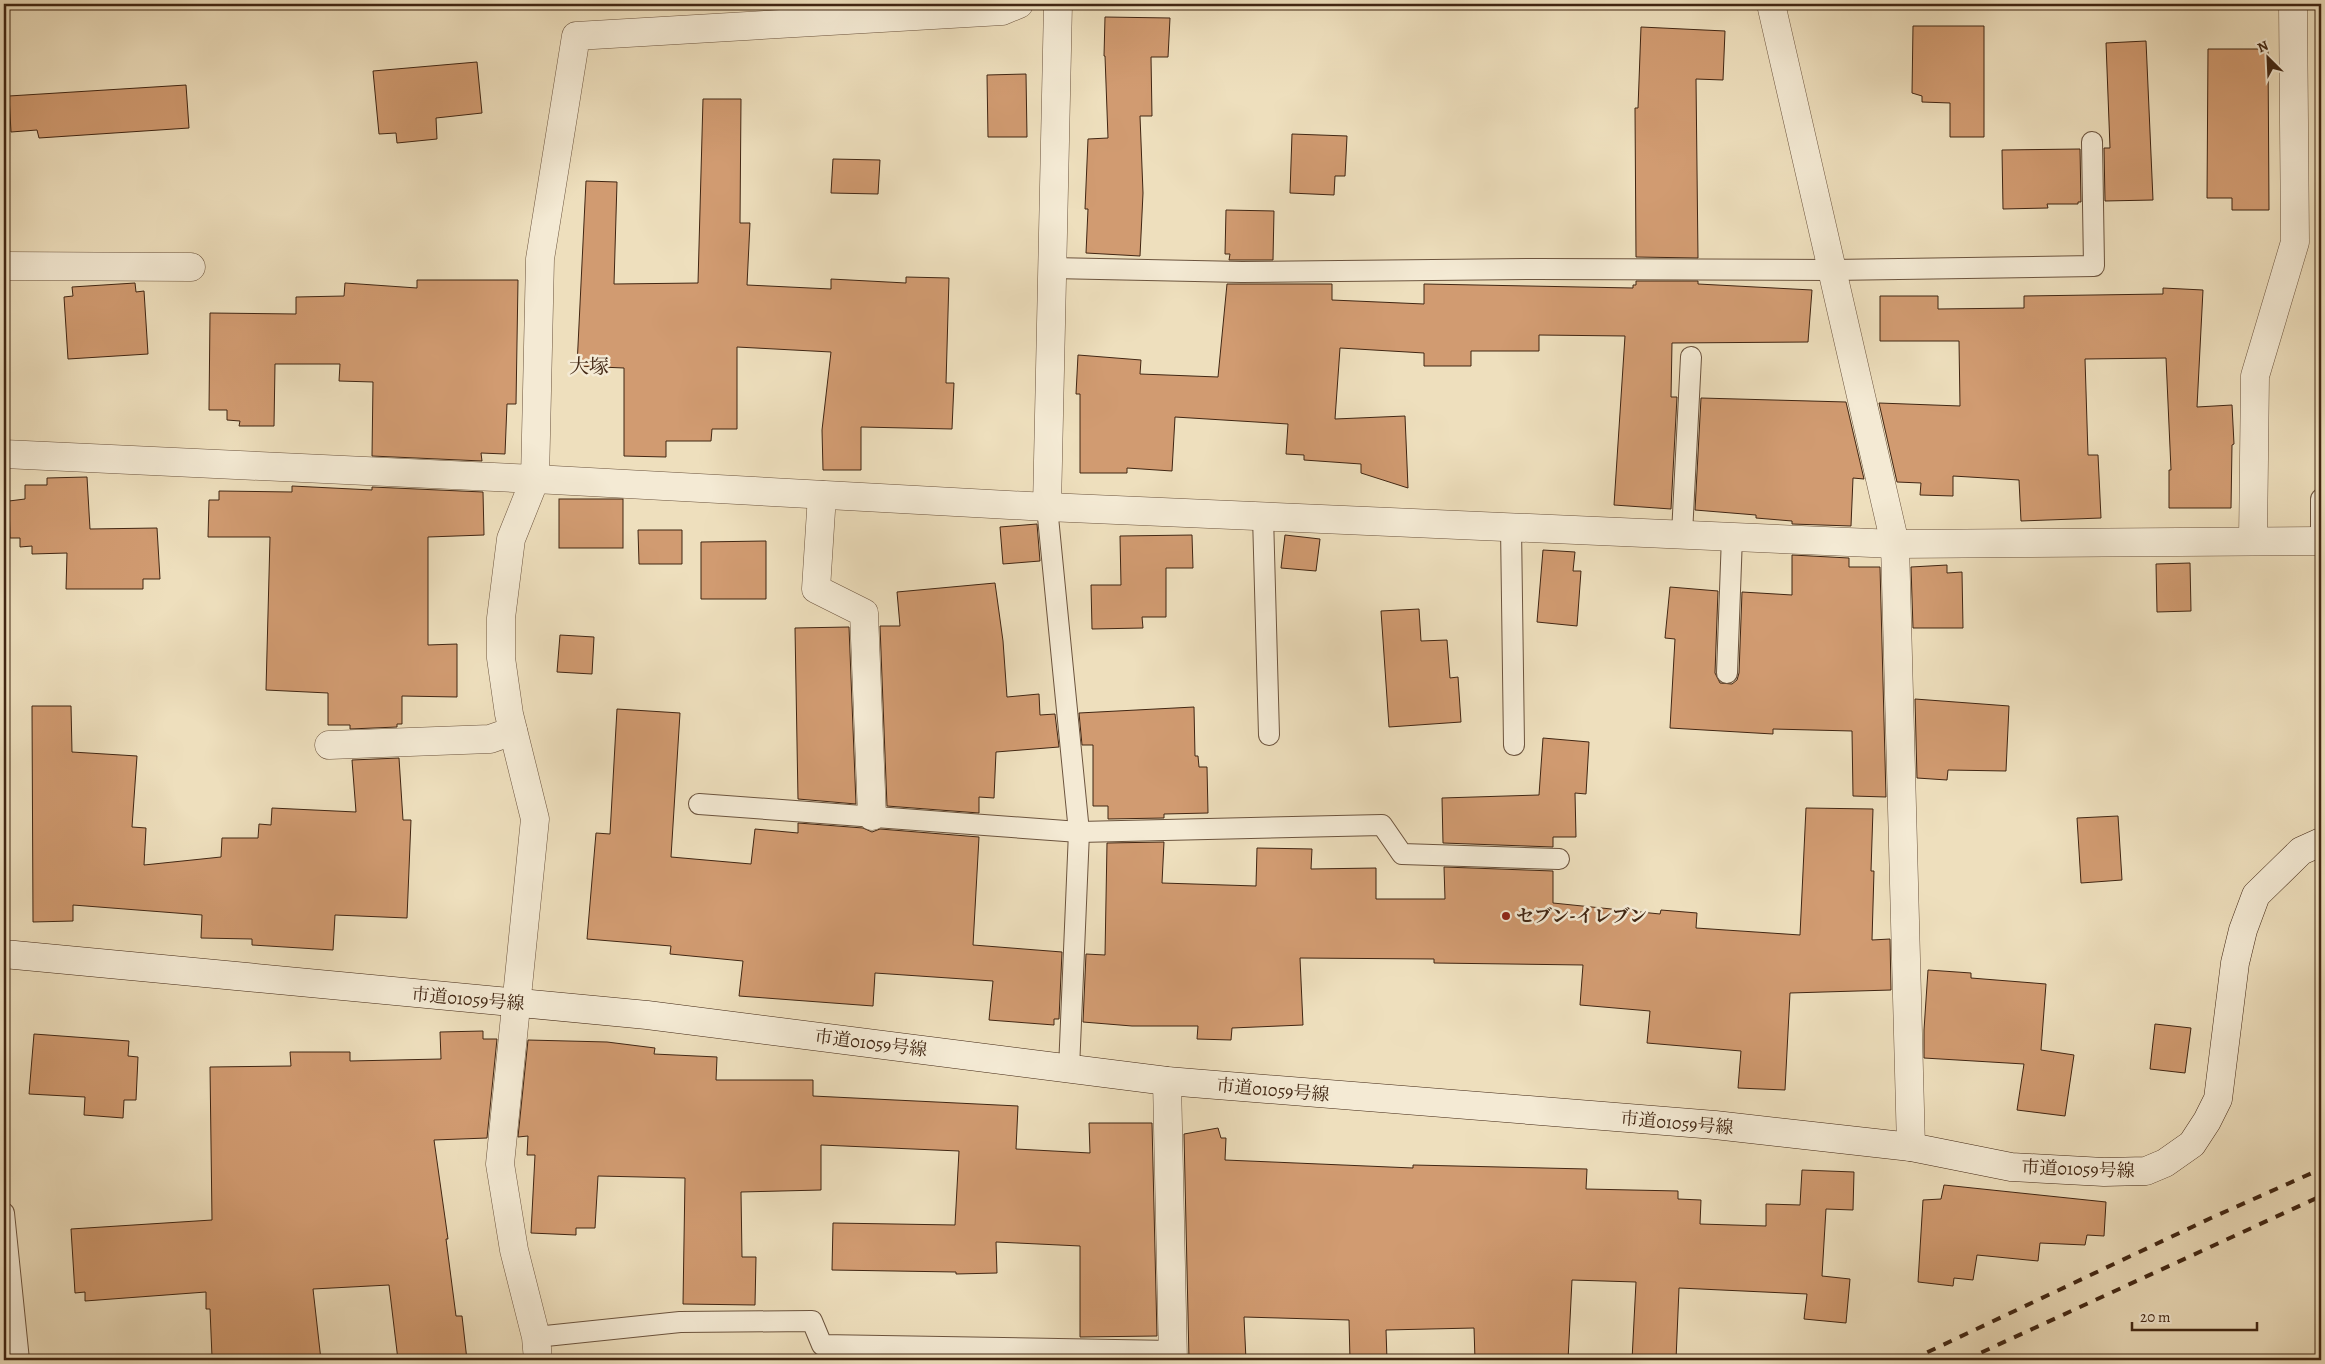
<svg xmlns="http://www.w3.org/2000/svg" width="2325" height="1364" viewBox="0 0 2325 1364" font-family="Alegreya,'Noto Serif JP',serif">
  <rect width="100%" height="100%" fill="#eedfbd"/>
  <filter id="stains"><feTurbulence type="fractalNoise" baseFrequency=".004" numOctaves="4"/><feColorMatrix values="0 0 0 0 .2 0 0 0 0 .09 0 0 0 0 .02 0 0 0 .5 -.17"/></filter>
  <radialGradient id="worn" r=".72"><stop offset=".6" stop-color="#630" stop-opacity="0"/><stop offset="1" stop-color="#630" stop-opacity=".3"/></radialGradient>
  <!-- building -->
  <g fill="#d19b71" stroke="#412613">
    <path d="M1105,17L1170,18L1168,57H1151L1152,116H1140L1143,193L1140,256L1086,253L1088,209H1085L1088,139L1108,138L1105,56H1104Z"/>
    <path d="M1913,26H1984V137H1950V103L1922,102V96L1912,93Z"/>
    <path d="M1641,27L1725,31L1723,80L1696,79L1698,258L1636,257L1635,108H1638Z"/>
    <path d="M2146,41L2153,200L2105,201L2104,148H2110L2106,43Z"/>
    <path d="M2208,49H2268L2269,210H2232V198H2207Z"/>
    <path d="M477,62L482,113L436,118L437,139L397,143L396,133L379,134L373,71Z"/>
    <path d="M1026,74L1027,137H988L987,75Z"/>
    <path d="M186,85L189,128L39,138L37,130L11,132L9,96Z"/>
    <path d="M703,99H741L740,223H750L747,285L831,289V279L906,283V277L949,278L946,383H954L952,429L861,427V470H823L822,430L831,352L737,347V429H712L711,441H666V457L624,456V368L577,366L586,181L617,182L614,284L698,283Z"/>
    <path d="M1292,134L1347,136L1345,176H1335L1334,195L1290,193Z"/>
    <path d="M2080,149L2081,202H2078V204H2047L2048,208L2003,209L2002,150Z"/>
    <path d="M833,159L880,160L878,194L831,193Z"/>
    <path d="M1226,210L1274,211L1273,260H1229L1230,254H1225Z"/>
    <path d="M417,280H518L516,404H507L505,454L481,453L482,461L372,456L373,382L339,381L340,364H275L274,426H239L240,421L227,420V410H209L210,313L296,314V297L344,296L345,283L417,288Z"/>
    <path d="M1636,281H1698V284L1812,290L1808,342L1672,343L1671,397H1677L1671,509L1614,505L1625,336L1539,335V351H1471V366H1424V353L1340,348L1335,419L1405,416L1408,488L1361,473V464L1304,460V455L1286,454L1288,424L1175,417L1172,471L1127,468V473H1080V394H1076L1078,355L1141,360L1140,374L1218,377L1227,284H1332V300L1424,304V284L1633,288V285H1636Z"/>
    <path d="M135,283L136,292L144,291L148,354L68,359L64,297L73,296L72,287Z"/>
    <path d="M2163,288L2203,290L2197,407L2232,405L2234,444L2232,445L2231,508H2169V470H2171L2166,358L2085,359L2088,455H2098L2101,518L2021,521L2019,480L1953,476V496L1920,495L1921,483L1897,482L1879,403L1960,406L1959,341H1880V296H1938V309L2024,308V296L2163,294Z"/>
    <path d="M1701,398L1846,402L1864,479L1853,478L1851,526L1792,524V521L1756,518V515L1695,510Z"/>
    <path d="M87,477L90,529L157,528L160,579H143V589H66L67,553L32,554V546L20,547V538H10L9,501L25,499V485H47V478Z"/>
    <path d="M292,486L372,490V487L483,492L484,535L428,537V645L457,644V697L402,696V724H397V727L350,729V725H328V693L266,690L270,537H208L209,500H219V491L292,492Z"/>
    <rect x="559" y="499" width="64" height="49"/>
    <path d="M1037,524L1040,561L1003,564L1000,527Z"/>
    <path d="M638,530H682V564H639Z"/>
    <path d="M1192,535L1193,568H1166V617H1142L1143,628L1092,629L1091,585H1121L1120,536Z"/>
    <path d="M1285,535L1320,539L1316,571L1281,568Z"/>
    <path d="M766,541V599H701V542Z"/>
    <path d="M1543,550L1575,552L1573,571H1581L1577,626L1537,622Z"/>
    <path d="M1792,555L1849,558V567H1880L1886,797L1853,796L1852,731L1773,729V734L1670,728L1675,639L1665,638L1670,587L1718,591L1715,673L1720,683L1732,684L1737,680L1739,673L1742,592L1792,595Z"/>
    <path d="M2190,563L2191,611L2157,612L2156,564Z"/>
    <path d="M1947,565V573L1962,572L1963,628H1913L1911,567Z"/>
    <path d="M995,583L1003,641L1007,697L1039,694L1040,715L1055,714L1059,747L996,752L994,798L979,797V813L887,806L880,626H900L897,592Z"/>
    <path d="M1419,609L1421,641L1447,640L1450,678L1458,677L1461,722L1389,727L1381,611Z"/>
    <path d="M849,627L856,804L798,799L795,628Z"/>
    <path d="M560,635L594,637L592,674L557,672Z"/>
    <path d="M1915,699L2009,706L2006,771L1948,770L1947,780L1917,778Z"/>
    <path d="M32,706H71L72,752L137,756L132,827L146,828L144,865L221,857L222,838H258L259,824L271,825L272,808L356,812L352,760L399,758L403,820H411L407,918L335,915L333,950L252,945V939L201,938L202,915L73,905V921L33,922Z"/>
    <path d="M1194,707L1195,756H1198L1199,767H1207L1208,813L1164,814V818L1108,819V806H1093V745H1082L1079,713Z"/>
    <path d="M617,709L680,713L671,857L751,864L755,829L798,833V823L863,828L872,832L880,829L979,837L973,945L1062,952L1059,1019H1054V1025L989,1020L993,981L875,973L873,1006L739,996L743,961L670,954L671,946L587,939L596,833L610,834Z"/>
    <path d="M1543,738L1589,742L1586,794L1575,793L1576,837H1553V847L1443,843L1442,798L1539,795Z"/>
    <path d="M1806,808L1873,809L1871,871H1874L1872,940L1890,939L1891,990L1790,993L1785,1090L1738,1088L1741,1051L1647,1043L1650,1011L1580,1005L1583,965L1434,963V959L1300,958L1303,1025L1232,1028L1231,1040L1197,1039L1198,1026H1132L1083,1022L1086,954L1105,955L1107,843L1164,842L1162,883L1256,886L1257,848L1312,849L1311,869L1376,868V899H1445L1444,867L1553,871V903L1660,914L1661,910L1697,913L1696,928L1800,935Z"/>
    <path d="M2118,816L2122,880L2081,883L2077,818Z"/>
    <path d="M1928,970L1971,973V978L2046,984L2041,1050L2074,1055L2065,1116L2017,1110L2024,1064L1924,1058V1030Z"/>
    <path d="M2155,1024L2191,1028L2185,1073L2150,1069Z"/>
    <path d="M483,1031V1039H497L487,1138L434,1140L448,1239H446L456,1316H462L467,1360H398L389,1285L313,1289L321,1360H224V1357H212L210,1309H206V1292L85,1301V1292L75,1293L71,1229L212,1220L210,1067L291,1066L290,1052H350V1061L441,1059L440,1032Z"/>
    <path d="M34,1034L129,1041L128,1056L138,1057L136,1100H124L123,1118L84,1115L85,1097L29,1094Z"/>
    <path d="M528,1040L607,1042L655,1048L654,1054L717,1057L716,1080H813V1096L1018,1106L1016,1149L1090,1153L1089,1123H1152L1157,1336L1080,1337V1246L996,1242L997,1273L956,1274V1272L832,1270L833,1223L955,1225L959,1151L821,1145V1190L741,1192L742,1257H756L755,1305L683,1304L685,1178L598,1176L595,1228H576V1235L531,1233L535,1155H527L528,1136L518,1137Z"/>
    <path d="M1218,1128L1221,1138H1226L1225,1160L1413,1168V1165L1587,1169L1586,1189L1678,1191V1199L1701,1200L1700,1224L1766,1226V1204L1800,1205L1802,1170L1854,1172L1853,1210L1826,1209L1822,1276L1850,1279L1846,1323L1804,1319L1807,1294L1679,1288L1676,1360H1632L1636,1282L1572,1280L1568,1360H1475L1474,1328L1386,1330L1387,1360H1350L1349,1320L1244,1317L1246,1360H1189L1184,1134Z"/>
    <path d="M1944,1185L2106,1202L2104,1236L2087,1235L2085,1245L2040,1243L2038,1261L1977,1255L1973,1280L1954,1278L1953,1286L1918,1282L1923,1200L1941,1199Z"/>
  </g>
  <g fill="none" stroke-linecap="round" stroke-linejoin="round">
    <defs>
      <g id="lane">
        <path d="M1052,268L1242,272L1536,269L1832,270L2094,266L2092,142"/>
        <path d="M1047,507L1079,832L1069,1069"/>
        <path d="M1263,516L1269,735"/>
        <path d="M1511,527L1514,745"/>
        <path d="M1682,534L1691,357"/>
        <path d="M2321,541V499"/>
        <path d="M1727,673L1732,536"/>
        <path d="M699,804L1079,832L1382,825L1402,854L1559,859"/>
        <path d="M4,1213L19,1360"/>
        <path d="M536,1337L680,1322L812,1321L822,1345L1172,1351"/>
      </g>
      <g id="street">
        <path d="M1771,4L1895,544L1911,1147"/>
        <path d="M4,266L191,267"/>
        <path d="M4,454L535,479L1047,507L1895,544L2321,541"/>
        <path d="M822,495L816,589L864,613L872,816"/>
        <path d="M1047,507L1058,4"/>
        <path d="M2253,541L2255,376L2295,242L2293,4"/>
        <path d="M329,745L490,739L513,731"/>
        <path d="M1167,1081L1173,1360"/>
        <path d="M538,1360L536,1337L514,1250L500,1164L535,819L509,714L501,658V618L511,539L535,479L540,259L576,36L1002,11L1019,4"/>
      </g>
      <path id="secondary" d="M4,954L647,1015L1167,1081L1715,1125L1911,1147L2011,1167L2104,1172L2146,1171L2165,1163L2192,1144L2207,1121L2218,1099L2235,963L2243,930L2256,895L2301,851L2321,842"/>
    </defs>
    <!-- lane casing -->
    <use href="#lane" stroke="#6c543e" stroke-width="22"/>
    <!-- street casing -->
    <use href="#street" stroke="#6c543e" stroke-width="29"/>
    <!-- secondary casing -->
    <use href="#secondary" stroke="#412613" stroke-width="29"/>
    <!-- lane -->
    <use href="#lane" stroke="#f4ead4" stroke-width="20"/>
    <!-- street -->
    <use href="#street" stroke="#f4ead4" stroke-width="28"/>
    <!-- secondary -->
    <use href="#secondary" stroke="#f4ead4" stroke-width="28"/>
    <!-- rail -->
    <g stroke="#412613" stroke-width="4" stroke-dasharray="9 9" stroke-linecap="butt">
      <path d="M1911,1360L2211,1218L2321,1169"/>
      <path d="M1965,1360L2321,1196"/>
    </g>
  </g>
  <!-- markers -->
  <circle fill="#8f2418" stroke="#f4ead4" stroke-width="2" cx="1506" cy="916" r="5"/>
  <g text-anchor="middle" stroke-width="5" stroke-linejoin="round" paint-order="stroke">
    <!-- poi labels -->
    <g font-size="18" font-weight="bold" fill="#412613" stroke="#f4ead4" text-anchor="start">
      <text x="1516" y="922">セブン-イレブン</text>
    </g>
    <!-- street labels -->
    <g font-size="18" fill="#412613" stroke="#f4ead4">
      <text transform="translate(468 999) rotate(5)" y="6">市道01059号線</text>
      <text transform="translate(871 1043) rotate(7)" y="6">市道01059号線</text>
      <text transform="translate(1273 1090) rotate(5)" y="6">市道01059号線</text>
      <text transform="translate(1677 1123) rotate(5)" y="6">市道01059号線</text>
      <text transform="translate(2078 1169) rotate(2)" y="6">市道01059号線</text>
    </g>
    <!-- quarter labels -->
    <g font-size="20" fill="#412613" stroke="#f4ead4">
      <text x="589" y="373">大塚</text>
    </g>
  </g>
  <!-- margin -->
  <rect width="2325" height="1364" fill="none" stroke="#eedfbd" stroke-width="20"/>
  <rect x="5" y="5" width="2315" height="1354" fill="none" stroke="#412613" stroke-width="2.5"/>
  <rect x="10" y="10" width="2305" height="1344" fill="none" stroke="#412613"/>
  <!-- north arrow -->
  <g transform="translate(2268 58) rotate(336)" stroke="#f4ead4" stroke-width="4" paint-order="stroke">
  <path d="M0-4L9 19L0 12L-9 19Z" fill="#412613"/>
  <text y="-8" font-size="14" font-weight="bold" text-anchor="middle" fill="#412613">N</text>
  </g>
  <!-- scale -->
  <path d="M2132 1322v8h125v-8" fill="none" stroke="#412613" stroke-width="2.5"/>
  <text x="2140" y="1322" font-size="15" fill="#412613" stroke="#f4ead4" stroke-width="4" paint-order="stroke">20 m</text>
  <rect width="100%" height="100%" filter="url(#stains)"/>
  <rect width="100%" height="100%" fill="url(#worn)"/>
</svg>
